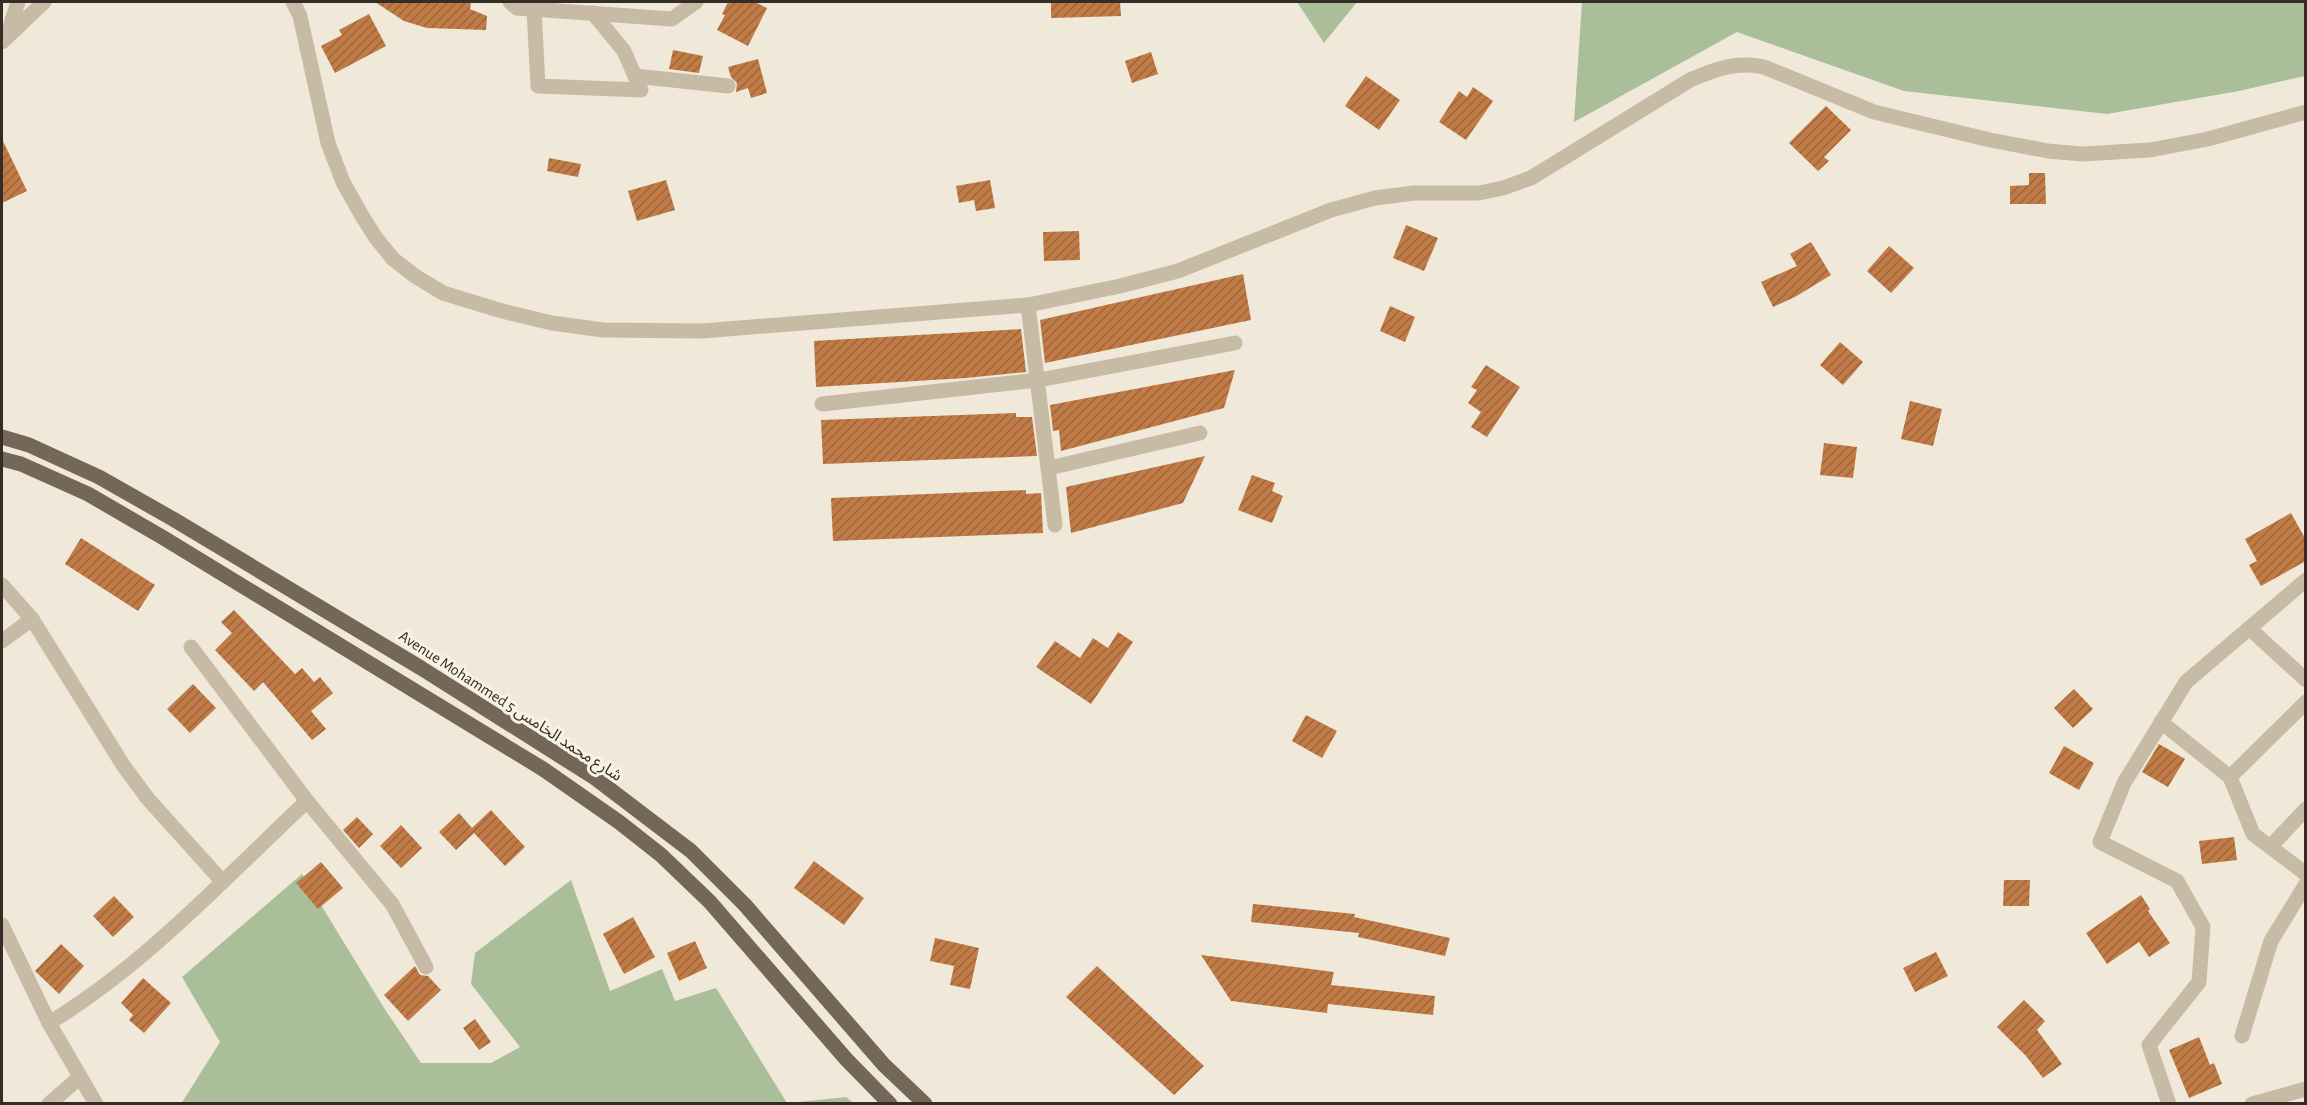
<svg xmlns="http://www.w3.org/2000/svg" width="2307" height="1105" viewBox="0 0 2307 1105" font-family="'Alegreya Sans','Noto Sans Arabic',sans-serif">
  <defs>
    <pattern id="building-hatch" width="6" height="6" patternUnits="userSpaceOnUse" patternTransform="scale(1.5)"><rect width="6" height="6" fill="#c17b46"/><path d="M-1 1l2-2M0 6l6-6M5 7l2-2" fill="none" stroke="#9d653a"/></pattern>
  </defs>
  <rect width="100%" height="100%" fill="#f0e9d9"/>
  <!-- grass -->
  <g fill="#abbe9a">
    <path d="M1297,2H1357L1324,43Z"/>
    <path d="M1582,2H2305V76L2239,91L2107,114L1904,91L1737,32L1574,122Z"/>
    <path d="M302,874L384,1008L421,1063H491L520,1047L471,984L475,953L571,880L610,991L662,969L675,1001L716,988L787,1103L181,1104L220,1042L182,977Z"/>
    <path d="M846,1097L853,1103H789Z"/>
  </g>
  <!-- building -->
  <g fill="url(#building-hatch)">
    <path d="M375,2H471L470,9L487,16L486,30L427,28L404,21Z"/>
    <path d="M728,2H755L767,8L748,46L717,30L725,15L722,14Z"/>
    <path d="M1051,2H1120L1121,16L1051,18Z"/>
    <path d="M369,14L386,46L335,73L321,46L342,35L339,30Z"/>
    <path d="M673,50L703,56L699,73L669,69Z"/>
    <path d="M1151,52L1158,74L1132,83L1125,61Z"/>
    <path d="M758,59L767,93L751,98L748,88L736,92L737,83L731,77L728,67Z"/>
    <path d="M1366,76L1400,100L1379,130L1345,106Z"/>
    <path d="M1473,87L1493,101L1466,140L1439,122L1459,91L1467,97Z"/>
    <path d="M1826,106L1851,130L1824,157L1829,161L1818,171L1789,143Z"/>
    <path d="M2,139L27,191L2,203Z"/>
    <path d="M549,158L581,164L578,177L547,171Z"/>
    <path d="M2029,173H2045L2046,204H2010V186L2029,185Z"/>
    <path d="M666,180L675,210L637,221L628,191Z"/>
    <path d="M990,180L995,208L976,211L974,200L959,203L956,186Z"/>
    <path d="M1406,225L1438,238L1424,271L1393,258Z"/>
    <path d="M1079,231L1080,260L1044,261L1043,232Z"/>
    <path d="M1811,242L1831,275L1795,297L1773,307L1761,282L1797,266L1790,254Z"/>
    <path d="M1889,246L1914,268L1891,293L1867,271Z"/>
    <path d="M1243,274L1251,320L1045,363L1040,320Z"/>
    <path d="M1390,306L1415,317L1405,342L1380,331Z"/>
    <path d="M1021,329L1026,372L966,378L816,387L814,341Z"/>
    <path d="M1840,342L1863,362L1843,385L1820,365Z"/>
    <path d="M1486,365L1520,387L1487,437L1471,427L1481,412L1468,403L1477,390L1471,387Z"/>
    <path d="M1235,370L1224,408L1061,451L1059,430L1053,431L1050,405Z"/>
    <path d="M1910,401L1942,409L1933,446L1901,439Z"/>
    <path d="M1016,413V417H1032L1037,456L823,464L821,420Z"/>
    <path d="M1824,443L1857,447L1853,478L1820,475Z"/>
    <path d="M1205,456L1183,503L1071,533L1066,487Z"/>
    <path d="M1252,475L1275,483L1272,491L1283,496L1272,523L1238,510Z"/>
    <path d="M1026,490V494L1041,493L1043,533L833,541L831,498Z"/>
    <path d="M2291,513L2306,540V561L2261,586L2249,565L2257,561L2245,539Z"/>
    <path d="M81,538L155,585L138,611L65,564Z"/>
    <path d="M234,610L295,674L302,668L314,682L320,677L333,693L311,711L326,729L312,740L263,682L254,691L215,650L232,633L221,622Z"/>
    <path d="M1118,632L1133,642L1091,704L1036,667L1055,641L1080,658L1093,638L1108,648Z"/>
    <path d="M193,684L216,708L190,733L167,709Z"/>
    <path d="M2074,689L2093,709L2073,728L2054,708Z"/>
    <path d="M1306,715L1337,731L1322,758L1292,741Z"/>
    <path d="M2159,744L2185,759L2168,787L2142,772Z"/>
    <path d="M2064,746L2094,763L2079,790L2049,773Z"/>
    <path d="M491,810L525,847L505,866L474,833L456,850L439,832L459,813L472,828Z"/>
    <path d="M357,817L373,834L359,848L343,830Z"/>
    <path d="M401,825L422,848L401,868L380,846Z"/>
    <path d="M2234,837L2237,860L2202,864L2199,841Z"/>
    <path d="M814,861L864,898L844,925L794,888Z"/>
    <path d="M321,862L343,888L318,909L296,883Z"/>
    <path d="M2004,880H2030L2029,906H2003Z"/>
    <path d="M2141,895L2150,909L2148,911L2170,943L2149,957L2139,942L2107,964L2086,933Z"/>
    <path d="M114,896L134,917L113,937L93,916Z"/>
    <path d="M1253,904L1355,914L1354,917L1450,938L1445,956L1358,937L1359,933L1251,922Z"/>
    <path d="M633,917L655,957L624,974L603,934Z"/>
    <path d="M935,938L979,948L970,989L950,985L954,966L930,961Z"/>
    <path d="M695,941L707,968L679,981L667,953Z"/>
    <path d="M61,944L84,966L59,994L35,971Z"/>
    <path d="M1936,952L1948,976L1915,992L1903,968Z"/>
    <path d="M1201,955L1334,972L1331,985L1435,996L1433,1015L1328,1004L1327,1013L1231,1001Z"/>
    <path d="M415,966L420,975L428,976L441,990L408,1021L384,995Z"/>
    <path d="M1097,966L1204,1066L1174,1095L1066,997Z"/>
    <path d="M143,978L171,1003L144,1033L129,1020L133,1015L121,1003Z"/>
    <path d="M2024,1000L2045,1021L2037,1030L2062,1064L2043,1078L2026,1056L1997,1027Z"/>
    <path d="M475,1019L491,1042L479,1050L463,1028Z"/>
    <path d="M2199,1037L2210,1065L2214,1063L2222,1084L2189,1098L2169,1050Z"/>
  </g>
  <g fill="none" stroke-linecap="round" stroke-linejoin="round">
    <!-- minor -->
    <g stroke="#c7bba5" stroke-width="15">
      <path d="M293,2L300,16L328,143L343,182L362,216L376,238L393,259L415,276L443,293L502,311L552,323L603,330L702,331L1028,305L1120,286L1178,271L1331,210L1375,198L1414,193H1479L1503,188L1531,178L1690,80C1716,69 1736,61 1764,67L1874,112L1990,140L2048,151L2082,154L2150,150L2208,139L2306,112"/>
      <path d="M510,2L517,8L672,19L696,2"/>
      <path d="M534,9L538,86L641,90L624,51L593,13"/>
      <path d="M7,36L18,2"/>
      <path d="M2,42L44,2"/>
      <path d="M635,76L728,86"/>
      <path d="M1028,305L1055,525"/>
      <path d="M822,404L1039,380L1235,343"/>
      <path d="M1049,468L1200,433"/>
      <path d="M2,585L32,619L123,765L148,799L222,881"/>
      <path d="M2249,628L2306,680"/>
      <path d="M2,641L32,619"/>
      <path d="M191,647L307,801L392,904L426,967"/>
      <path d="M2161,722L2230,777L2253,834L2306,874"/>
      <path d="M2230,777L2306,702"/>
      <path d="M2270,847L2306,809"/>
      <path d="M2,925L49,1023L96,1104"/>
      <path d="M49,1023C146,964 225,878 307,801"/>
      <path d="M2242,1036L2271,941L2306,884"/>
      <path d="M49,1104L80,1077"/>
      <path d="M2169,1104L2149,1045L2199,982L2203,927L2177,881L2100,842L2124,783L2186,682L2306,580"/>
      <path d="M2252,1104L2306,1089"/>
    </g>
    <!-- major -->
    <g stroke="#756758" stroke-width="15">
      <path d="M2,437L29,445L99,477L173,519L421,668L595,778L691,851L745,905L884,1065L925,1104"/>
      <path d="M2,459L21,464L88,494L162,537L543,769L619,822L661,855L710,902L846,1059L890,1104"/>
    </g>
  </g>
  <g text-anchor="middle" stroke-width="6" stroke-linejoin="round" paint-order="stroke">
    <!-- street labels -->
    <g font-size="16" fill="#332d26" stroke="#f8f3e5">
      <text transform="translate(511 705) rotate(33)" y="6">Avenue Mohammed 5 شارع محمد الخامس</text>
    </g>
  </g>
  <!-- border -->
  <rect width="2307" height="1105" fill="none" stroke="#332d26" stroke-width="6"/>
</svg>
